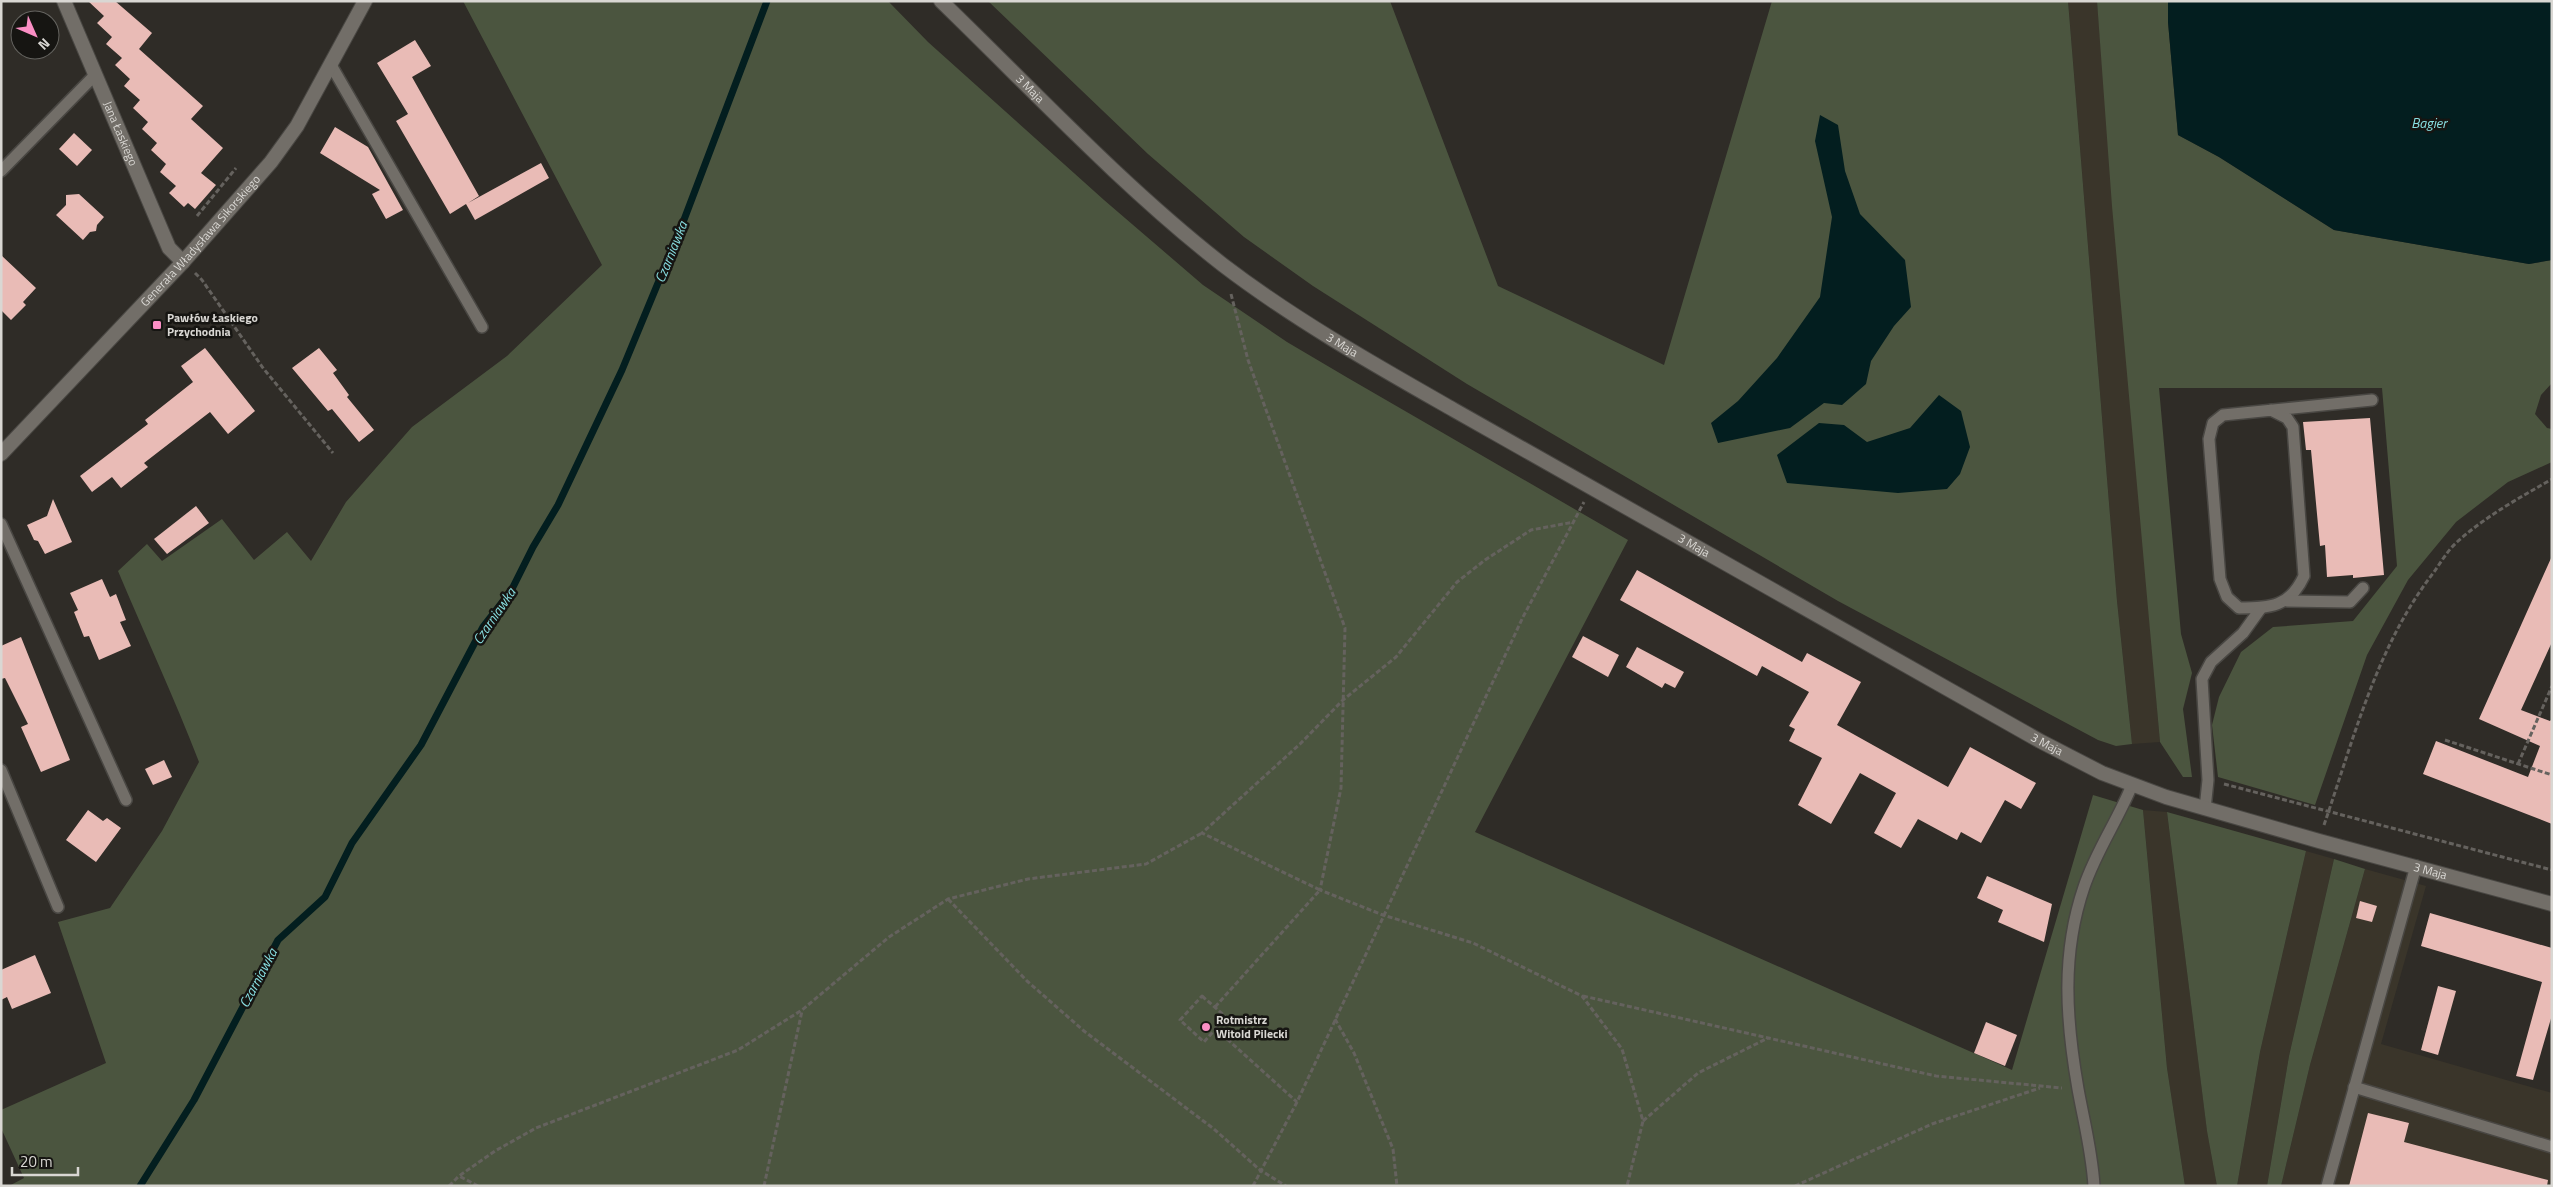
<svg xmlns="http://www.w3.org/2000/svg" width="2553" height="1187" viewBox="0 0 2553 1187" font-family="'Titillium Web',sans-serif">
  <rect width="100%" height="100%" fill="#2f2c27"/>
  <!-- built -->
  <g fill="#3a352a">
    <path d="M2068,1H2097L2160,742L2132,744L2117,601Z"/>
    <path d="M2143,810L2167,812L2207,1130L2217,1186H2185L2167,1068Z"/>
    <path d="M2306,851L2334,859L2289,1056L2267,1186H2237L2260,1052Z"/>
    <path d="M2365,869L2426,886L2381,1044L2552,1093V1186H2281L2310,1065Z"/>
  </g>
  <!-- green -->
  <g fill="#4b553f">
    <path d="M463,1H888L928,42L1104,200L1203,285L1287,342L1348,378L1628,540L1475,832L2012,1070L2093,795L2143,810L2167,1068L2185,1186H9L24,1178L1,1128V1110L106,1063L58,922L110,908L162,831L199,762C174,697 145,635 118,571L147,544L162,561L222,519L254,560L287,532L311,561L346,502L412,427L507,356L602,265Z"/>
    <path d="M988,1H1390L1498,286L1664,365L1772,1H2068L2117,601L2132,744L2116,746L2098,740L1838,601L1467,384L1313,286L1244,237L1148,154Z"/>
    <path d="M2097,1H2168V22L2178,135L2219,157L2334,230L2529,264L2552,260V383L2541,395L2535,414L2547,428L2552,429V462L2508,482L2456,522L2408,580L2367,655L2315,805L2218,777L2212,725L2219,697L2241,652L2273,627L2353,621L2397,566L2382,388H2159L2181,634L2192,673L2183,709L2192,777H2183L2160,742L2112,206Z"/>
    <path d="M2167,812L2306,851L2260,1052L2237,1186H2217L2207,1131Z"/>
    <path d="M2334,859L2365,869L2310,1065L2281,1186H2267L2289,1056Z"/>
  </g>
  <!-- water -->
  <g fill="#031e1f">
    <path d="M2168,1H2552V260L2529,264L2334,230L2219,157L2178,135L2168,22Z"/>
    <path d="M1820,115L1838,125L1845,171L1860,214L1905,260L1911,307L1894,326L1871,361L1866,384L1842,405L1824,403L1790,428L1718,443L1711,423L1738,401L1777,358L1820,297L1832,217L1815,141Z"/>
    <path d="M1939,395L1961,411L1970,447L1960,474L1947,489L1898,493L1787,483L1777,455L1819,423L1844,425L1867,442L1910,428Z"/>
  </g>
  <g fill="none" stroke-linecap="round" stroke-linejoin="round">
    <!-- stream -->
    <path stroke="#031e1f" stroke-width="7" d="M140,1186L194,1100L278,940L325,897L352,843L421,745L483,627L511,591L533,547L558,505L622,370L682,225L767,1"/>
  </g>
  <!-- building -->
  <g fill="#e9bbb6">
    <path d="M88,1H115L152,33L139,49L203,106L191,119L223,148L201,173L216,185L195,209L188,203L184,207L169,193L176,186L160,172L166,164L151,150L157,143L142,129L148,122L133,108L140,100L124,86L130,79L115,65L122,58L106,44L112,37L97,23L104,16Z"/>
    <path d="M415,40L431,66L412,77L479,196L468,203L541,163L549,178L475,220L466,204L450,214L396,121L408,114L377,63Z"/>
    <path d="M335,127L368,147L403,210L386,219L372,194L380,190L320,153Z"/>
    <path d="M74,133L92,150L77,166L59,149Z"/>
    <path d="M79,194L104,217L97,225L96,231L90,232L83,240L56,215L66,205V195Z"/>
    <path d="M1,255L36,288L23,302L26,305L11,320L1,310Z"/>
    <path d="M205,348L255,411L228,434L210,412L144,463L148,467L121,488L112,477L92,492L80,476L148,424L145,420L193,382L181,366Z"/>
    <path d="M319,348L337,370L333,373L349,395L347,397L374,430L359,442L332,409L328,411L292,368Z"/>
    <path d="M2370,418L2384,575L2353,578V575L2327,577L2325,545L2320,546L2311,450H2306L2303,422Z"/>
    <path d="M53,499L72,542L45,554L38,541L34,540L27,525L47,516Z"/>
    <path d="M196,506L209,523L167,554L154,539Z"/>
    <path d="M2552,556V642L2521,710L2550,721L2552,719V824L2423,774L2436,741L2528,777L2540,746L2479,719Z"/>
    <path d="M1637,570L1802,662L1807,653L1861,682L1837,725L1948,787L1970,747L2036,783L2021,809L2005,800L1981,843L1961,832L1957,840L1918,819L1901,848L1874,833L1896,793L1860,773L1831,824L1798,805L1822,758L1789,741L1795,729L1789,726L1809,692L1762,666L1757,676L1620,600Z"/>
    <path d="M102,579L110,597L116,594L126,620L120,622L131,646L99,660L89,636L84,637L74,612L78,610L70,593Z"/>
    <path d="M1583,636L1619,655L1608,677L1572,657Z"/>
    <path d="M21,637L70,760L41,772L21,727L28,724L5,678L1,679V646Z"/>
    <path d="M1637,647L1684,672L1675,688L1665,683L1662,688L1626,667Z"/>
    <path d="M164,760L172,777L153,785L145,769Z"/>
    <path d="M88,810L103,821L107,818L121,828L96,862L66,840Z"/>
    <path d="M1987,876L2052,904L2044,942L1998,922L2003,910L1977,898Z"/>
    <path d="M2360,901L2377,906L2372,922L2356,918Z"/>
    <path d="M2430,913L2552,948V1015L2533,1080L2516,1076L2542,982L2421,946Z"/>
    <path d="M35,955L51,993L12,1009L7,997L1,1000V970Z"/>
    <path d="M2438,986L2456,991L2438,1055L2421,1050Z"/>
    <path d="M1986,1022L2017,1035L2005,1066L1974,1053Z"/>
    <path d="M2368,1113L2409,1123L2404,1142L2548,1180L2547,1186H2349Z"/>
  </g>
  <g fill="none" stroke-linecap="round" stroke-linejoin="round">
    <defs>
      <g id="service">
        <path d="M331,65L482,327"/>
        <path d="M1,171L95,75"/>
        <path d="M2271,410L2287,418L2293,427L2304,576C2290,607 2270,608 2239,608L2227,597L2220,579L2209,439L2213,423L2223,415L2372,400"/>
        <path d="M1,524L126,800"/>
        <path d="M2287,601L2350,602L2363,588"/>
        <path d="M1,770L58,907"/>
        <path d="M2205,809L2208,780L2202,679L2211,662L2243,633L2261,608"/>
        <path d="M2354,1087L2552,1147"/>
        <path d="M2094,1186C2092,1152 2084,1122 2078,1089C2066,1020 2061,954 2084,887C2096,851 2118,820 2132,785"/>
        <path d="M2327,1186L2416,866"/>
      </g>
      <g id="minor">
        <path id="s1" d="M64,1L169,248L183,262"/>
      </g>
      <g id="tertiary">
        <path id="s2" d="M1,454L183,262L271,162L297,126L365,1"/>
      </g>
      <g id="secondary">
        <path id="s3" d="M941,1C1033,90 1122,186 1223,265C1295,320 1375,365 1454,410L2040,741L2102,773L2166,797L2319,841L2552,904"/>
      </g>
    </defs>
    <!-- service casing -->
    <use href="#service" stroke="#494743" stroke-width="14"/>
    <!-- minor casing -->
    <use href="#minor" stroke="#494743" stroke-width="16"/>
    <!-- tertiary casing -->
    <use href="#tertiary" stroke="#494743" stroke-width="16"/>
    <!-- secondary casing -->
    <use href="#secondary" stroke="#494743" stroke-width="16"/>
    <!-- path -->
    <g stroke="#65625e" stroke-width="3" stroke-dasharray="5 2.5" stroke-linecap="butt">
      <path d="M197,216L236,168"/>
      <path d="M195,273L202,280L263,368L333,453"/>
      <path d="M1231,294L1248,360L1345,628L1341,788L1320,890L1383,915L1473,943L1582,996L1622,1049L1643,1121L1627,1186"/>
      <path d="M2445,740L2552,775"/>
      <path d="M2518,764L2552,686"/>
      <path d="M2224,784L2552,870"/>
      <path d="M2324,825C2354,738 2377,645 2434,572C2441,562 2448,550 2457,542C2486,516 2519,498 2552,479"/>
      <path d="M948,899L1027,981L1084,1031L1214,1129L1260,1170L1286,1186"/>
      <path d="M1202,996L1226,1017L1204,1042L1180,1020Z"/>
      <path d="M1583,996L1936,1076L2062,1088"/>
      <path d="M1215,1007L1320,890L1202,833L1300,744L1343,700L1396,657L1457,582L1485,560L1531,530L1574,522"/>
      <path d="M1335,1019L1354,1053L1393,1149L1397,1186"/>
      <path d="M1216,1029L1297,1102"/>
      <path d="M1643,1121L1698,1073L1768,1038"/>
      <path d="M449,1186L459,1176"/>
      <path d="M478,1186L459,1176L495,1151L536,1128L738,1050L802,1010L889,937L948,899L1028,879L1146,864L1202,833"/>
      <path d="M764,1186L802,1011"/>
      <path d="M1253,1186L1297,1102L1523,617L1584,502"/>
      <path d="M1795,1186L1932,1124L2040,1088"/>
    </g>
    <!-- service -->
    <use href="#service" stroke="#726e68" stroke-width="11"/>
    <!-- minor -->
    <use href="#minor" stroke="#726e68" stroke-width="14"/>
    <!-- tertiary -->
    <use href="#tertiary" stroke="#726e68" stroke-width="14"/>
    <!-- secondary -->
    <use href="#secondary" stroke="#726e68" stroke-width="14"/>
  </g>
  <!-- markers -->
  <g fill="#fb8fc5" stroke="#161512" stroke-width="2">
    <rect x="152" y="320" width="10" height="10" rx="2.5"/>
    <circle cx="1206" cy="1027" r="5"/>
  </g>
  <g text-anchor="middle" stroke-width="5" stroke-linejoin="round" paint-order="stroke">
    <!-- street labels -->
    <g font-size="12" fill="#d9d7d3" stroke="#161512">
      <text dy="4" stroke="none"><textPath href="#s3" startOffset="125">3 Maja</textPath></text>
      <text dy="4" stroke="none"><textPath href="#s1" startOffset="144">Jana Łaskiego</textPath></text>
      <text dy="4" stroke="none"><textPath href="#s2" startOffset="292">Generała Władysława Sikorskiego</textPath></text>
      <text dy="4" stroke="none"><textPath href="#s3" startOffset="530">3 Maja</textPath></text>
      <text dy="4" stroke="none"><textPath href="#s3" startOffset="935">3 Maja</textPath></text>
      <text dy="4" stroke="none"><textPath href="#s3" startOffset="1340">3 Maja</textPath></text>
      <text dy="4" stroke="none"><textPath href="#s3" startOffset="1745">3 Maja</textPath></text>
    </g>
    <!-- poi labels -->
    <g font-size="12" font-weight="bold" fill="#d9d7d3" stroke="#161512" text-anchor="start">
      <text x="167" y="322">Pawłów Łaskiego<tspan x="167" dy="14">Przychodnia</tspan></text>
      <text x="1216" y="1024">Rotmistrz<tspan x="1216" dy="14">Witold Pilecki</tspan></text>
    </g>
    <!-- water labels -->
    <g font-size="14" font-style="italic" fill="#88dfe2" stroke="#161512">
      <text x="2429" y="128">Bagier</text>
      <text transform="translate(671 252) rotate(-68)" y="5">Czarniawka</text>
      <text transform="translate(494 616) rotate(-56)" y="5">Czarniawka</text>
      <text transform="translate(258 978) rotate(-62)" y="5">Czarniawka</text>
    </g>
  </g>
  <!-- border -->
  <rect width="2553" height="1187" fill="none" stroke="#d9d7d3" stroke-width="5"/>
  <!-- north arrow -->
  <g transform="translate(35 35) rotate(135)"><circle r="24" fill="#161512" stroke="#64635f"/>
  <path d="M0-4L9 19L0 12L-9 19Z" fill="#fb8fc5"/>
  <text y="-8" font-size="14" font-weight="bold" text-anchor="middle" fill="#d9d7d3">N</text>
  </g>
  <!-- scale -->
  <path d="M12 1167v8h66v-8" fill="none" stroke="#d9d7d3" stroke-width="2.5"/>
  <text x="20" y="1167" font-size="15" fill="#d9d7d3" stroke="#161512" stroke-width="4" paint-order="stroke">20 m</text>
</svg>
